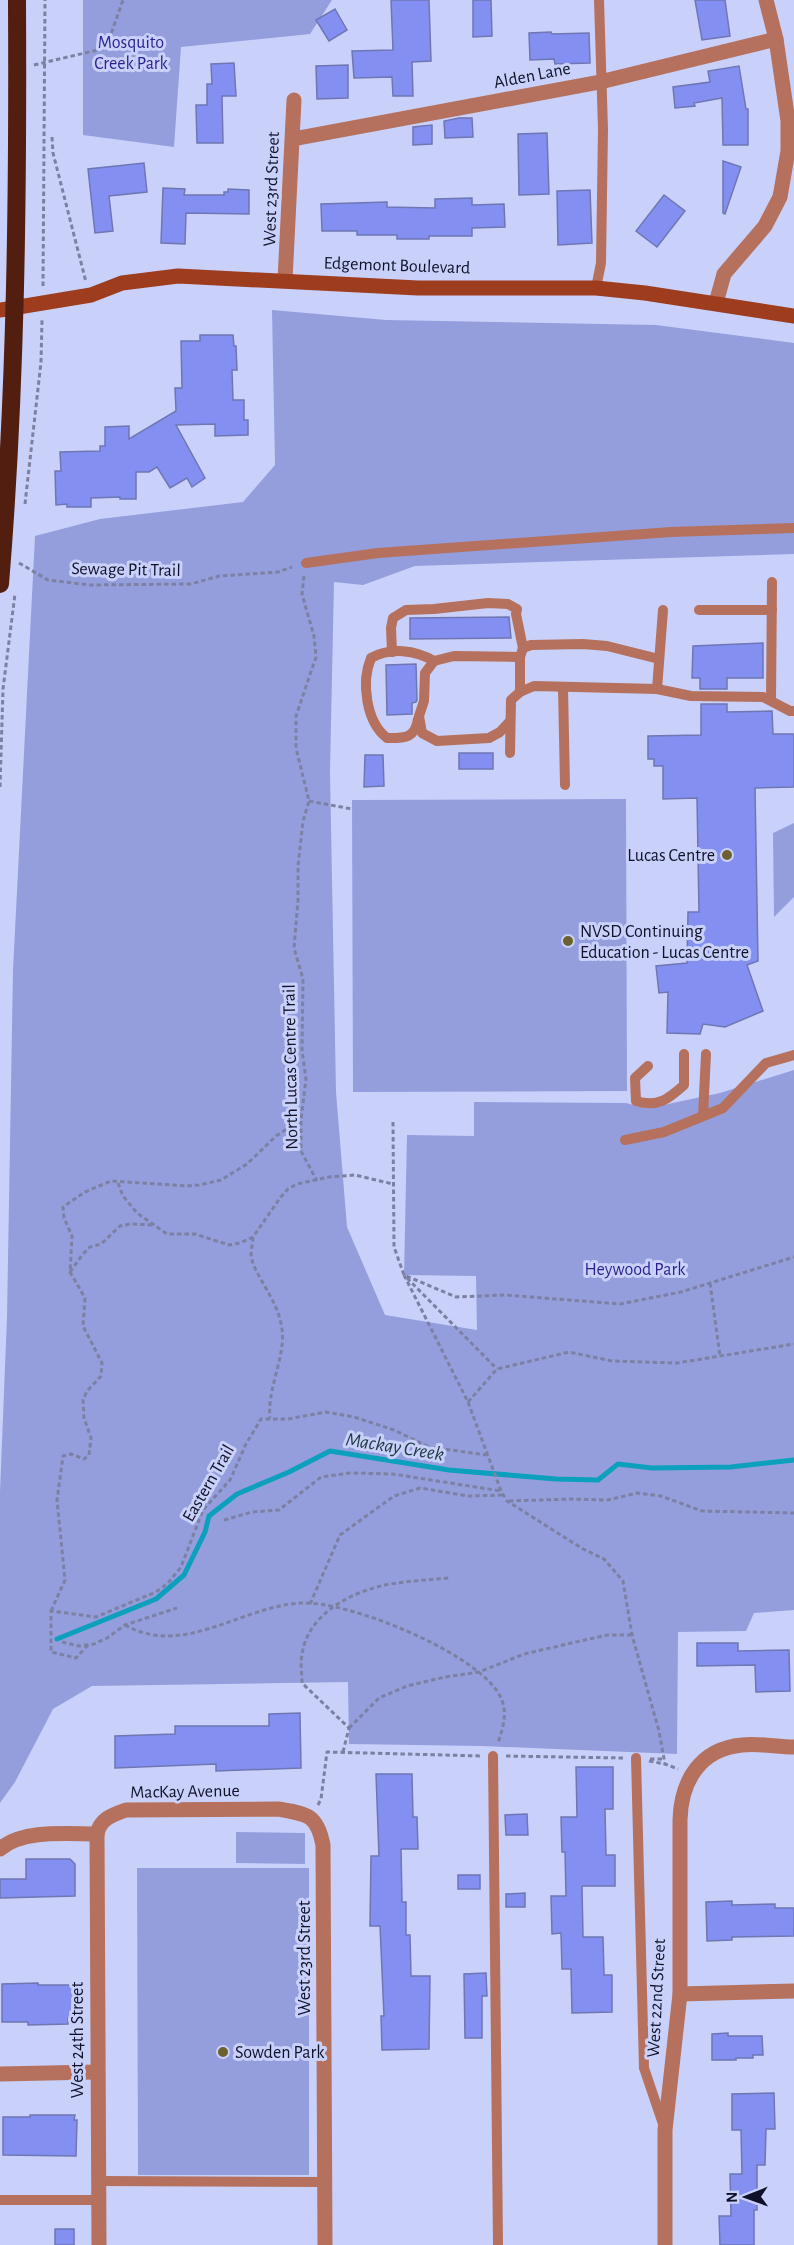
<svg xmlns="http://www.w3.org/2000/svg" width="794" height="2245" viewBox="0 0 794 2245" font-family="'Alegreya Sans',sans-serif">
  <rect width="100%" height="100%" fill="#c9d1fa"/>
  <!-- green -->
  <g fill="#949edc">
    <path d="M83,0H332L310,34L181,47L174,147L83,135Z"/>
    <path d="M272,310L386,320L656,325L794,343V554L415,566L363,585L334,582L330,772L336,1092L347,1227L385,1315L477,1330L476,1276L404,1275L407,1135L474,1136V1102L626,1103L645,1108L668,1104L720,1093L794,1070V1610L754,1613L746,1631L678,1632L677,1754L482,1746L349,1744L348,1682L92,1686L53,1709L15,1782L0,1803V1492L7,1317L13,970L35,536L100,519L243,502L275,465Z"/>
    <path d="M626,799L627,1091L353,1092L352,800Z"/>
    <path d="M794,823V897L774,917L773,833Z"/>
    <path d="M236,1832L305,1833V1864L236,1863Z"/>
    <path d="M137,1868H309V2175H138Z"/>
  </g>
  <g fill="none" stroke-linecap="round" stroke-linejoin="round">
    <!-- stream -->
    <path stroke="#0ca0bd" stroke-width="5" d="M57,1639L156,1599L184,1575L205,1532L209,1516L237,1494L289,1472L330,1451L449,1470L556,1479L598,1480L618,1464L652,1468L731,1467L794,1460"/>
  </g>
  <!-- building -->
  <g fill="#8490f1" stroke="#6e76b4" stroke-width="1.5">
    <path d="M391,0H429L431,61L412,62L413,96H393L392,77L354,78L352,51L393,50Z"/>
    <path d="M473,0H491L492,36L473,37Z"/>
    <path d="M695,0H725L730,36L702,40Z"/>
    <path d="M335,9L347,30L329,41L316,20Z"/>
    <path d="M551,32L552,34L589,33L590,63L555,64L554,59L530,60L529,33Z"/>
    <path d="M234,63L236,96H222L223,143H197L196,105H207V84H212L211,64Z"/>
    <path d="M348,65V98L317,99L316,66Z"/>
    <path d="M739,66L746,109H748V145H723L722,98L694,103L695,106L675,108L673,87L710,82L708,71Z"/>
    <path d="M459,118H472L473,137L445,138L444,121Z"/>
    <path d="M432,125V144L413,145V127Z"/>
    <path d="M547,133L549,194L519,195L518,134Z"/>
    <path d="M723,161L741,167L725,214L723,213Z"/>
    <path d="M144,163L147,192L109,196L113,231L95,233L88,169Z"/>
    <path d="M163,188L185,189L184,195H224V192H228V189L249,190V214L186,213L185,244L161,243Z"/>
    <path d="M590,190L592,243L558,245L557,191Z"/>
    <path d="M664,195L685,211L657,247L636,231Z"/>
    <path d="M472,198V205L504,204L505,227L472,228V236H429V239H397V235H357V231H322L321,204L387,202V207L435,208V199Z"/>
    <path d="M200,335H233L234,346H236L237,370H232L233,400H244V420H248V435L215,436V424L176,425L205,478L192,487L187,478L170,488L157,467L149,472H136V499H120V497L91,498V507H67V504L56,505L55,471H61L60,452L100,451V446H105V427L129,426V439L176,411L175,388H182L181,341H200Z"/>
    <path d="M509,617L511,638L410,639V618Z"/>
    <path d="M763,643V678H727V689H700V678H692L693,646Z"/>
    <path d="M416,664L417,700L416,702L412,703V714L387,715L386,665Z"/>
    <path d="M701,704H727V712L772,711L773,734H794V787L755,788L758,961L747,965L763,1011L725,1027L703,1024L700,1034L667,1033L668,992L659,993L656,966L687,963L688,912H699L697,798L663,799V766H654V759H648V736L701,735Z"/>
    <rect x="459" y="753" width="34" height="16"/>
    <path d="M365,755H383L384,786L364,787Z"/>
    <path d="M697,1643H738V1651L789,1650L790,1691L756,1692L755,1665L697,1666Z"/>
    <path d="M300,1713L301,1768L216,1771V1764L115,1768V1736L175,1734V1726H269V1714Z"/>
    <path d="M576,1767H613V1809H605L606,1855H615V1886H582L583,1937H603L604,1975H612V2012L572,2013L571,1969H562L561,1933L552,1934L551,1896H566L565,1852H562L561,1817H577Z"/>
    <path d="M376,1774H412L413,1817H417L418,1849H401L402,1902H406V1935H410L411,1976H430L429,2049L382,2050L381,2016H384L380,1926H370L371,1856H379Z"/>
    <path d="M527,1814L528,1835H506L505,1815Z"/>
    <path d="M26,1859H70L75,1864V1896L0,1898V1879H26Z"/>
    <rect x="458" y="1875" width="22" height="14"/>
    <path d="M525,1893V1907H506V1894Z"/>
    <path d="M732,1901V1905L775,1904V1908H794V1936L732,1937V1940L707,1941L706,1902Z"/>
    <path d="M486,1973L487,1996H482V2038H465L464,1974Z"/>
    <path d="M38,1983V1985H76L77,2017L68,2018V2024L28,2025V2022H2V1984Z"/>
    <path d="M728,2033V2036H762L763,2055H753V2058H736V2060H712V2034Z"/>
    <path d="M774,2093L775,2129H766L765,2165H757V2210H754V2245H720L719,2216H731L730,2174H742L741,2130H732V2094Z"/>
    <path d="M30,2115H75L74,2120H77L76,2156L3,2155V2117H30Z"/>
    <rect x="55" y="2229" width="19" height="16"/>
  </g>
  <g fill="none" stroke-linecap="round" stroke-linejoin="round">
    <!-- path -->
    <g stroke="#7c81a3" stroke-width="3" stroke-dasharray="4.5 3" stroke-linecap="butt">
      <path d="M34,65L106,48L123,0"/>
      <path d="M52,137L53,153L86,282"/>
      <path d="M43,286L45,0"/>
      <path d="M25,504L41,362L42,320"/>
      <path d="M19,563L48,580L90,585L191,584L219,576L278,572L292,567"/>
      <path d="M304,576L302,594L314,636L316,657L296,716V748L309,801L303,821L298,866V900L294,948L303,979L302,1050L306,1079L301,1120V1151L317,1181"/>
      <path d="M0,787L3,689L15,594"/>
      <path d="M309,801L352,809"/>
      <path d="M393,1122L394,1247L404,1275L456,1297L506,1295L620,1304L681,1292L794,1257"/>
      <path d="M118,1183L123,1196L137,1213L167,1234H195L229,1245L240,1243L253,1237L280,1198L288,1189L297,1184L329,1177L355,1175L393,1184"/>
      <path d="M253,1237L251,1255L253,1264C263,1286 279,1305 282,1329C286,1356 267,1388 270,1418"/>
      <path d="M70,1272L83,1254L90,1247L101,1244L120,1226L130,1224L154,1225"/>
      <path d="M404,1275L468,1402L501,1491L507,1501L583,1549L604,1559L623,1581L632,1635L659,1731L665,1764L678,1769"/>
      <path d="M407,1278L497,1369"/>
      <path d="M710,1283L720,1356"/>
      <path d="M468,1402L497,1369L569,1352L612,1361L677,1363L794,1344"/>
      <path d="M509,1501L571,1499L608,1500L637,1493L661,1496L702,1511L794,1513"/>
      <path d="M224,1520L252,1512L279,1510L321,1477L350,1473L393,1474L501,1491"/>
      <path d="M310,1604L340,1535L394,1496L420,1488L468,1496L504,1495"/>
      <path d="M51,1611L65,1580L57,1500L63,1456L71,1454L84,1459L89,1455L91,1438L84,1418L83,1400L87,1391L101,1376L102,1363L83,1326L85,1298L70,1272L72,1236L64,1218L63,1207L85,1192L111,1181L187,1186L199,1185L221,1180L247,1164L276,1136L301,1120"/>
      <path d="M125,1625C183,1658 242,1606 301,1603C349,1601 469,1650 497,1691C509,1708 504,1725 498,1743"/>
      <path d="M62,1642L79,1646L94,1644L107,1638L125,1625L177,1608"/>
      <path d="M88,1645L76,1658L51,1652V1611L96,1617L156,1592L168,1583L181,1567L203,1510L230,1480L246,1444L261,1419H288L326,1412L354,1417L394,1430L429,1447L487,1455"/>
      <path d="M349,1728L379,1698L407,1686L445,1677L479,1672L524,1654L589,1639L608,1635H631"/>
      <path d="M343,1752L349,1728L302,1683C302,1674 300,1664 302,1655C307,1615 349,1593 385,1585C406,1581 428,1580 449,1578"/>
      <path d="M506,1756L623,1758"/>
      <path d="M650,1759H663"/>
      <path d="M649,1761L665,1764"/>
      <path d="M318,1805L321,1799L327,1752L482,1756"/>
    </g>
    <!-- lane -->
    <g stroke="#b5715d" stroke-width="10">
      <path d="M596,288L601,263L603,129L599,0"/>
      <path d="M306,563L378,553L671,532L794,528"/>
      <path d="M699,610H772"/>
      <path d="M392,652L391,628L393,618L406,610L434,609L488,603L508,604L517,609L516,614L523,648"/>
      <path d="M563,688L565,785"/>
      <path d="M657,689L663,610"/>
      <path d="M520,692V657L523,648L531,645L583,644L607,646L659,659"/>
      <path d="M771,700L772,582"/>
      <path d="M418,719C415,739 404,738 387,738C366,722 361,682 371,658C391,647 415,650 434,661"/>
      <path d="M510,721L500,732L489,738L437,741L422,733L419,716L424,701L425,673L434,661L454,656L520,657"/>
      <path d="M510,753L511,700L520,692L534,686L657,689L691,696L763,697L790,711H794"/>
      <path d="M648,1066L635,1078L636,1101C658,1108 668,1099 684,1085V1054"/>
      <path d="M703,1116L706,1054"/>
      <path d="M625,1140L664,1132L723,1108L766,1063L794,1055"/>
      <path d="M493,1756L498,2245"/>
      <path d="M636,1758L644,2068L663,2124"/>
      <path d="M99,2181L325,2182"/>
      <path d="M0,2200H99"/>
    </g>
    <!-- street -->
    <g stroke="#b5715d" stroke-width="15">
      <path d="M293,139L600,82L776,39"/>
      <path d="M285,280L294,100"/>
      <path d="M716,303L724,274L765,226L780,197L788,151V121L776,39L766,0"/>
      <path d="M97,1834L99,2245"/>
      <path d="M0,1849C23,1829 68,1834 97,1834C100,1819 112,1815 126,1810L278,1809C307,1814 317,1814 323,1845L325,2245"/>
      <path d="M680,1994L794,1991"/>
      <path d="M0,2074L96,2072"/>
      <path d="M665,2245V2130L680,1994V1820C681,1781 700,1749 742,1745C759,1743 777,1747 794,1747"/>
    </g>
    <!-- secondary -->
    <path stroke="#9e3c1e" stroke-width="15" d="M0,310L91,295L122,283L178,276L418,288H596L645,293L794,316"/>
    <!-- highway -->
    <path stroke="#511e0f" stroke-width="18" d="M0,584C16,390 18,195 17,0"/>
  </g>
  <!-- markers -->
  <g fill="#6c602d" stroke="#c9d1fa" stroke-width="2">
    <circle cx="727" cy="855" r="6"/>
    <circle cx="568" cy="941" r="6"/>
    <circle cx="223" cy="2052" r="6"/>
  </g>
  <g text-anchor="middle" stroke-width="6" stroke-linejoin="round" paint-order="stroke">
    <!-- park labels -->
    <g font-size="18" fill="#2b1f8f" stroke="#c9d1fa">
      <text x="131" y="48">Mosquito<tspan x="131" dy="21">Creek Park</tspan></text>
      <text x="635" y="1275">Heywood Park</text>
    </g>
    <!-- street labels -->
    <g font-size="18" fill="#0f1129" stroke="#c9d1fa">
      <text transform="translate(532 75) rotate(-11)" y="6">Alden Lane</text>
      <text transform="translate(271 189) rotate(-88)" y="6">West 23rd Street</text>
      <text transform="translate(397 265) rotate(2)" y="6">Edgemont Boulevard</text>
      <text transform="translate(126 569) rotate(1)" y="6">Sewage Pit Trail</text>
      <text transform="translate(290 1067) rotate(-91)" y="6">North Lucas Centre Trail</text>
      <text transform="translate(208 1483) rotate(-60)" y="6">Eastern Trail</text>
      <text transform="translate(185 1791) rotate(-1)" y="6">MacKay Avenue</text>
      <text transform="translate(304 1958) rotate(-90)" y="6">West 23rd Street</text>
      <text transform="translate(656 1998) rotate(-87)" y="6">West 22nd Street</text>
      <text transform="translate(77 2040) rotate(-90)" y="6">West 24th Street</text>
    </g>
    <!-- poi labels -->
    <g font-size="18" fill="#0f1129" stroke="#c9d1fa" text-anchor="start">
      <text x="715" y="861" text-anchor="end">Lucas Centre</text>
      <text x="580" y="937">NVSD Continuing<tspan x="580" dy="21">Education - Lucas Centre</tspan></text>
      <text x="235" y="2058">Sowden Park</text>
    </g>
    <!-- water labels -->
    <g font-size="20" font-style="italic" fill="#203b42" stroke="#c9d1fa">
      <text transform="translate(395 1446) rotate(9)" y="7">Mackay Creek</text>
    </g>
  </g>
  <!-- north arrow -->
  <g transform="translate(746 2197) rotate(269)" stroke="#c9d1fa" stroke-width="4.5" paint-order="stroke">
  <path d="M0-4.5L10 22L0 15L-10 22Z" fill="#0f1129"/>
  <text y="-9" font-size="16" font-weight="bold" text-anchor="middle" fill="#0f1129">N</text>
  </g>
</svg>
